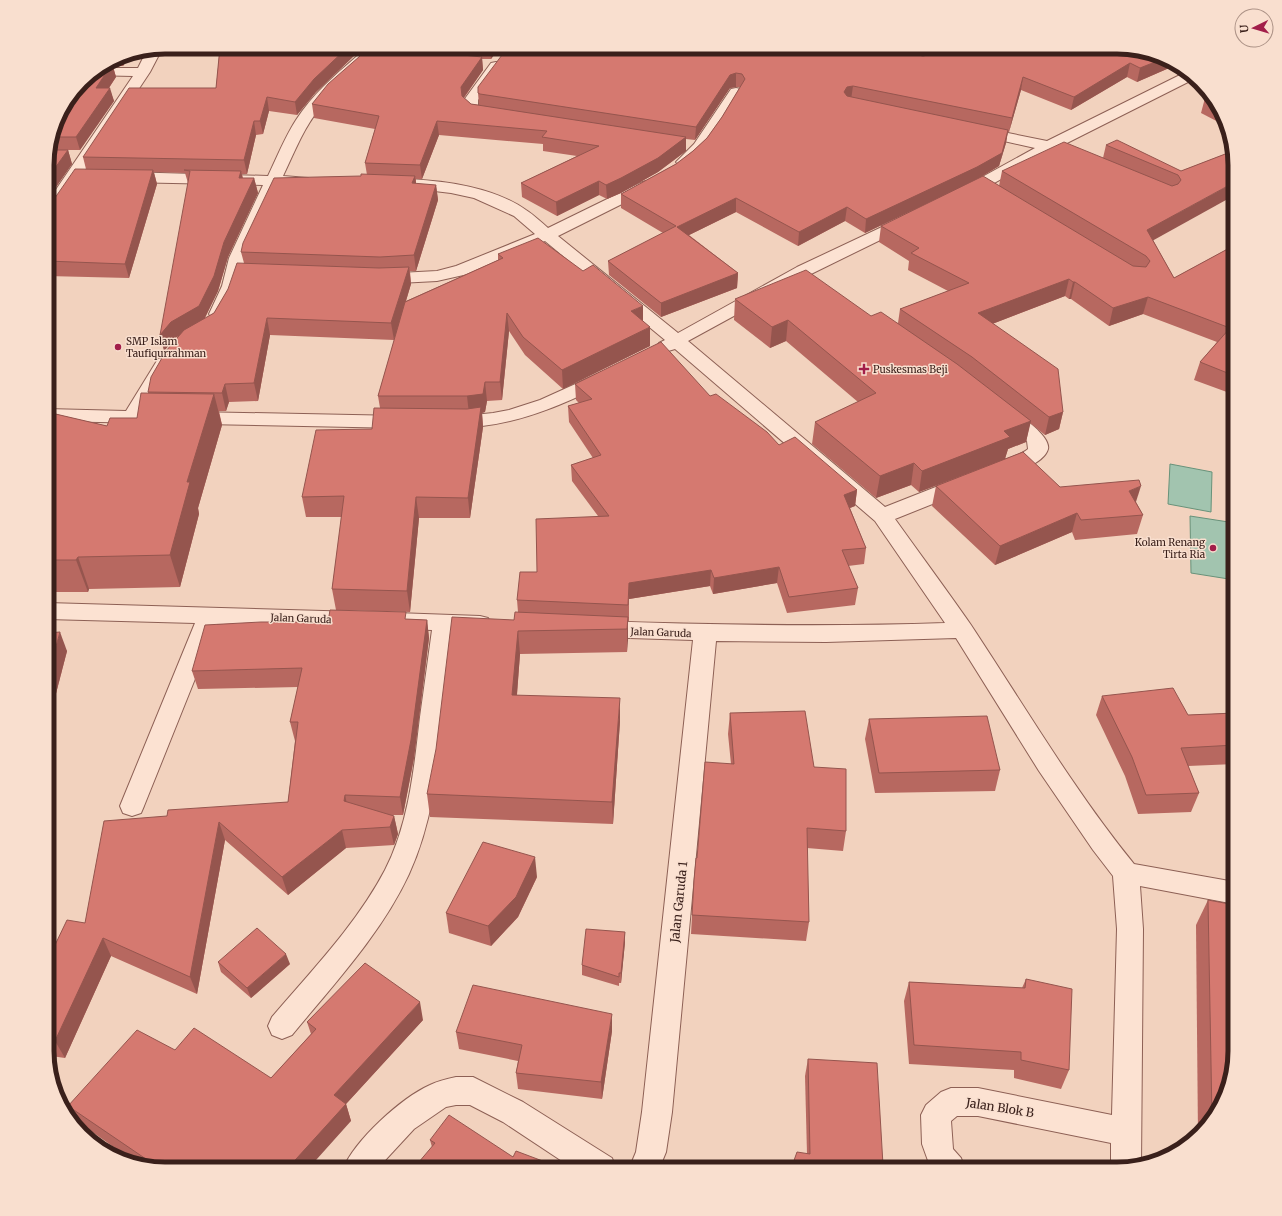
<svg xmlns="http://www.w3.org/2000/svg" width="1282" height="1216" viewBox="0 0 1282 1216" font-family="Merriweather,serif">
  <rect width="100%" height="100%" fill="#f2d2be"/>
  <!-- water -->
  <g fill="#a2c4af" stroke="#68927a">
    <path d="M1170,464L1212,472L1211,512L1168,504Z"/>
    <path d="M1190,516L1235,523V580L1191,573Z"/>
  </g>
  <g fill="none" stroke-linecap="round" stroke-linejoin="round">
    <defs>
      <g id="minor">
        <path d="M357,47H371L372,55C359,73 339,86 324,103C305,124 295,151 283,176L308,178L310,181L308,184L302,186L279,185L245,258L239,286L224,318L218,319L212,318L209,314L222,286L229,258L263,185L125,182L120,180L117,177L120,174L125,172L268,176C277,157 285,137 296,120C312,95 334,76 356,57L358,55Z"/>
        <path d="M161,48L162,49L150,72L67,197L61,199L55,197L53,194L133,76L89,75L101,68H138L147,50Z"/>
        <path d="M496,62L501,63L503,66L478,100V107L482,109L499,113L501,116L499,119C488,122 471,118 464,108V100L491,63Z"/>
        <path d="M1186,72L1196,78L1061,146L1064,149L1061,152L1056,154L1050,152L969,197L963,199L957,197L955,194L957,191L1035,148L973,134L971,131L973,128L978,127L1047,141Z"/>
        <path d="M736,88L741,89L743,92C729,113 711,150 690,164C687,167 683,166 679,165L676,162L694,144L731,89Z"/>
        <path d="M407,179C447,181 493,187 526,210C534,215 541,222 548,228L640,183L646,181L652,183L654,186L652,189L558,236L678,333L797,267L901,218L907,216L913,218L915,221L913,224L809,275L688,341L885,507L956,479L963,477L970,479L973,484L970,489L895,519C920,554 946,589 971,625C1024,705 1073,789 1134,864L1235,882V904L1140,886L1143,929L1141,1165L1125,1169H1111V1143L978,1116H957L951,1121L953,1149L961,1158L965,1169H931L922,1144L921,1115L926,1105L941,1092L951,1088H978L1112,1115L1117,929L1113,876L1093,850L1039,771L956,638L826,642L716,641L672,1112L666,1152L659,1169H629L636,1152L642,1112L693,640L598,637L590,635L587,629L590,623L598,621C714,625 829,627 945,623L875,521L675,349L665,352L659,351L656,347L659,343L665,340L545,241L468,274L437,281L380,284L374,283L371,279L374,275L380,274L437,271L456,266L535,234L514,216L474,198L451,193L401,187L399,184L401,181Z"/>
        <path d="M164,358L170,359L173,363L145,411L402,416L409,418L412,422L409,426L402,428L47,421V409L126,411L158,359Z"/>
        <path d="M602,372L609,374L611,378L609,382C568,402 527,421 482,426C470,428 457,429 445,426L442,422L445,418L493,413L509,410L540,400Z"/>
        <path d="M1005,408C1016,411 1051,436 1048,449C1044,464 1009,477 995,474L992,469C998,459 1018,458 1028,449L1027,441L998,418L995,414L998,410Z"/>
        <path d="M47,603L358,612L366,614L369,620L366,626L358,628L217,624L144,806L141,813L132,816L123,813L120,806L195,623L47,619Z"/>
        <path d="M396,613L480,616L488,618L491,624L488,630L480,632L454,631C451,659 447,687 444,715C438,769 432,824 409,874C381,934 334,984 292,1035L282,1039L272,1035L268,1026L272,1017C312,970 356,925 385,870C409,824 414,768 420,717C424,688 428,659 432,630L396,629L388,627L385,621L388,615Z"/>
        <path d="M456,1077H473L523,1102L612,1158L616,1169H574L503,1122L470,1105H456L446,1107L414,1129L377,1169H343C355,1140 401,1098 430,1085C438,1081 447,1079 456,1077Z"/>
      </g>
    </defs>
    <!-- minor casing -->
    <use href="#minor" stroke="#8d6055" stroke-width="2"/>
    <!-- minor -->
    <use href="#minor" fill="#fce2d2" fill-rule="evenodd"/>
  </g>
  <!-- wall -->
  <g fill="#b76860">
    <path d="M220,47H356V54L316,92L297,115L269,111L263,134L256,135L247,174H242L243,178H254L258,193L228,257L218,291L204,319L214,313L244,263L241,252L361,176L367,175L365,163L375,129L314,118L312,104L360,56L368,47H500L491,59H482L483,70L464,98L471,104L479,105L478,93L508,47H950L938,53L1176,65L1137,82L1127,77L1071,110L1021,90L1009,132H1008L1006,143L999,166L976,180L999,186L1002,171L1103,158L1106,145L1181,171L1233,151L1153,240L1174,278L1235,245V395L1194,380L1200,362L1217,342L1143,314L1109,326L1071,299H1069L1065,296L992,324L1063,412L1059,429L1045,435L1030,423L1026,442L1008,449L1005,458L1060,487L1136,502L1143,515L1137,534L1075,540L1072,532L995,565L932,506L936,486L980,469L919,492L911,485L876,498L812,444L815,422L858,402L786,341L770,348L734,320L735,299L871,316L898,323L900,309L948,291L908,270L909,261L879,242L881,226L953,191L865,233L845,221L798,246L736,212L689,235L738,273L737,288L661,317L609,275L608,261L663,233L621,208V194L676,164L693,151L707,138L722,117L740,87H736L730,88L695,140L686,139V151L658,172L621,193L607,199L599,195L557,216L522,197L521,183L577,156L543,151V144L439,135L422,179H416V184L436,185L438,200L416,271H410L411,284L406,301L498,260V254L643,321L650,346L563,389L525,355L509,331L502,400L487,401L485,412L482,413L483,427L470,518H419L410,612L336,610L332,589L342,517H306L302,497L372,429L380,408L378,396L398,328L394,340L270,335L258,401L229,402L226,411H219L222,425L198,508L199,514L180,587L89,589L88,592H47V412L107,426L137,418L148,393V392L181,335L175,338L164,351L188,183L185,173L154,172L157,184L129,278L47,276V205H50L86,169L83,157L216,88Z"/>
    <path d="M131,54L123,66H113L116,77L109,88L114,101L80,150H68L72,164L47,200V157L59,113L87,76L120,56Z"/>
    <path d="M1210,96L1226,120L1228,127L1201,113L1205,98Z"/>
    <path d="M575,384L710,396L779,445L857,490L855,506L850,508L866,548L864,564L848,566L858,588L855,605L787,613L777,583L713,594L710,586L629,599V621H628L627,652L520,654L517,695L620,721L613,824L430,817L427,794L518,612L517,600L537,572L598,516L572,481L571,465L593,458L569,422L568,406L579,403L576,400Z"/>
    <path d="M407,619L427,620L429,638L414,758L403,815H389L394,816L398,834L394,845L346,848L288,895L225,840L197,994L111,956L65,1058L51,1056L48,1061L47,945H55L85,923L167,816L288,802L295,741L290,722L298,687L198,689L192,671L328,622Z"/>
    <path d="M47,633L67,651L53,705H47Z"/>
    <path d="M1102,696L1188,715L1235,713V764L1188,766L1199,793L1191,812L1138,814L1125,776L1096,715Z"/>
    <path d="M730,713L814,767L846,831L843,851L807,848L809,922L806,941L691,934L694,880L697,858L731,764L728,734Z"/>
    <path d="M869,719L1000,770L995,791L875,793L865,739Z"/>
    <path d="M537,877L518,917L491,946L449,933L446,913Z"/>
    <path d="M1208,900L1226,1096L1200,1135L1198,1136L1196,925Z"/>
    <path d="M625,932V942L621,983H619V986L582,975V965Z"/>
    <path d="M218,962L290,964L251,998L221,972Z"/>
    <path d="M1026,979L1069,1070L1061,1089L1014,1078V1070L909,1064L904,1001L909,982L1022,988Z"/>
    <path d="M423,1020L346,1104L351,1121L165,1169L138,1164L78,1122L68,1106L175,1050L271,1078L311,1034L307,1022Z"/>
    <path d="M612,1031L602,1099L518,1089L516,1073L518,1061L459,1049L456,1032Z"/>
    <path d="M808,1059L883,1165L807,1154L805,1076Z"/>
    <path d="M430,1140L513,1157L432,1147Z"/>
  </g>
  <!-- shaded-wall -->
  <g fill="#95554e">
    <path d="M348,47H356V54L316,92L297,115L295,102L314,79Z"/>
    <path d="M432,47H440L441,56L435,57L431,49Z"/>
    <path d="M490,47H500L491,59Z"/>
    <path d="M923,47H950L931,57L921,58Z"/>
    <path d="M131,54L123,66L120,56Z"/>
    <path d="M482,57L483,70L462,100L463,109L461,87Z"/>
    <path d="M1165,58L1169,59L1176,64V65L1137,82L1140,68Z"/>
    <path d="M1130,63L1127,77L1071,110L1074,97Z"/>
    <path d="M112,64L116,77L100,101L96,88Z"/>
    <path d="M736,73V87L730,88L695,140L696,127L730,75Z"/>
    <path d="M1023,77L1021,90L1009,132L1012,118Z"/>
    <path d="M853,86L851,100L846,101L844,92L847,87Z"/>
    <path d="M110,88L114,101L80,150L76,137Z"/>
    <path d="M267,97L269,111L263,134L260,121Z"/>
    <path d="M254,121L256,135L247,174L244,160Z"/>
    <path d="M437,121L439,135L422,179L420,165Z"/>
    <path d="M1008,130L1006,143L999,166L974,181L865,233L866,219Z"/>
    <path d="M686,137V151L658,172L621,193L607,199L606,185Z"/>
    <path d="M68,150L72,164L47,200V179Z"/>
    <path d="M153,170L157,184L129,278L125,264Z"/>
    <path d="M241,171L244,186L239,178Z"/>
    <path d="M415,176L417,191L412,183Z"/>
    <path d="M254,178L258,193L228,257L218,291L203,322L175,338L164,351L160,335L224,242Z"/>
    <path d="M599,181V195L557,216L556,202Z"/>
    <path d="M1235,182V195L1143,246L1147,230Z"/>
    <path d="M436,185L438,200L416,271L414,255Z"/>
    <path d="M736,198V212L677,241V227Z"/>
    <path d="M847,207L845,221L798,246L799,232Z"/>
    <path d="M409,267L411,284L394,340L391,323Z"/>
    <path d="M738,273L737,288L661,317V303Z"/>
    <path d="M1069,279L1065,296L974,331L978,313Z"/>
    <path d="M1073,282H1075L1071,299H1069Z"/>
    <path d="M1148,297L1143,314L1109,326L1113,308Z"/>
    <path d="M643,306V324L631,311Z"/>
    <path d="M507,313L509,331L502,400L500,382Z"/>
    <path d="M267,318L270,335L258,401L254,383Z"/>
    <path d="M788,320L786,341L770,348L772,327Z"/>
    <path d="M650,327V346L563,389L562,370Z"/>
    <path d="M485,382L487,401L485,412L482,413L483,427L470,518L468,498L469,414L467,396Z"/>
    <path d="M225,384L229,402L226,411L222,393Z"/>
    <path d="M214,394L222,425L198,508L199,514L180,587L170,555L187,482Z"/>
    <path d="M1063,412L1059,429L1045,435L1049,417Z"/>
    <path d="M1031,421L1026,442L1008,449L1005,459L919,492L922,471L1004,431Z"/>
    <path d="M914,463L911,485L876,498L880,476Z"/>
    <path d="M1141,486L1135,505L1129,491Z"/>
    <path d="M857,490L855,506L842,511L844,495Z"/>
    <path d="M416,497L419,518L410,612L407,591Z"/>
    <path d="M1077,513L1072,532L995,565L1000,546Z"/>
    <path d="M78,557L89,589L88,592L76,560Z"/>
    <path d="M779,567L777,583L713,594L714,578Z"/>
    <path d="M711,570L710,586L629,599V621V583Z"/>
    <path d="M628,617V640L627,652V629Z"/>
    <path d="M427,620L429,638L414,758L403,815L400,797Z"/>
    <path d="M518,631L520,654L515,718L512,695Z"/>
    <path d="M60,632L67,651L53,705L47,691V679Z"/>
    <path d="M620,698V721L613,824L612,802Z"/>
    <path d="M345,795L349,813L344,801Z"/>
    <path d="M394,816L398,834L394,845L390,827Z"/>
    <path d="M219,822L225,840L197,994L190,977Z"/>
    <path d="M342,830L346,848L288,895L282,877Z"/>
    <path d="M535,857L537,877L518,917L491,946L488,926Z"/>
    <path d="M625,932V942L621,983V973Z"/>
    <path d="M103,938L111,956L65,1058L55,1041Z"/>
    <path d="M286,954L290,964L251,998L247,988Z"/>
    <path d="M420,1002L423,1020L346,1104L351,1121L308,1169H287L334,1095Z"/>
    <path d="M612,1014V1031L602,1099L601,1082Z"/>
    <path d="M47,1049L51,1056L48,1061L47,1059Z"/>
  </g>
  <!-- building -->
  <g fill="#d57970" stroke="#95554e">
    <path d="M220,47H348L314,79L295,102L267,97L260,121H254L244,160L83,157L129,88H216Z"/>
    <path d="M368,47H432L431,49L434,52L482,57L461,87L462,96L471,104L686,137L658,158L621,178L606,185L599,181L556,202L521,183L599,146L542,137L547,131L437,121L420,165L365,163L379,116L312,104L328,84L360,56Z"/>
    <path d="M508,47H878L923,56L943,52L953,47H1125L1165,58L1140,68L1130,63L1074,97L1023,77L1012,118L853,86L847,87L844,92L847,96L1008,130L1002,153L977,167L866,219L847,207L799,232L736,198L677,227L738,273L661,303L608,261L676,226L621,194L676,164L693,151L707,138L722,117L745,79L742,74L736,73L730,75L696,127L480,94L478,93V87Z"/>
    <path d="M107,64H112L96,88H110L76,137H53L59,113L87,76Z"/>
    <path d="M1210,96L1214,102L1205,98Z"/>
    <path d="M1117,140L1181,171L1233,151L1235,157V182L1147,230L1174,278L1235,245V376L1200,362L1230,328L1148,297L1113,308L1075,282H1073L1069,279L978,313L1058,369L1063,412L1049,417L972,357L900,309L969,283L911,253L919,248L881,226L983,176L1133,266L1146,267L1150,261L1146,256L1002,171L1064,142L1172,186L1178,184L1181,180L1178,175L1106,145Z"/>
    <path d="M49,150H68L47,179V157Z"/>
    <path d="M75,169L153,170L125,264L47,261V205H50Z"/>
    <path d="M184,170L241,171L239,178H254L224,242L214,276L199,306L171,322L160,335L190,171Z"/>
    <path d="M361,174L415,176L412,183L436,185L414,255L380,257L241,252L243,243L274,178L361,176Z"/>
    <path d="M538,238L583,271L593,265L643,306L631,311L650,327L562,370L523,337L507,313L500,382H485L483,394L467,396H378L405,302L503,258L498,254Z"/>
    <path d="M237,263L379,268L409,267L391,323L267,318L254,383L225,384L222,393L148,392L151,377L166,351L184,330L214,313L228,289Z"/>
    <path d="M806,270L871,316L881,312L957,364L1031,421L1004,431L1010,437L922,471L914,463L880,476L815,422L876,393L788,320L772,327L735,299Z"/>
    <path d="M661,342L710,396L716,394L767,432L779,445L795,437L857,490L844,495L866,548L842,550L858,588L789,597L779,567L714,578L711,570L629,583L628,605L517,600L520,572H537L536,519L609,516L571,465L601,455L568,406L592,399L575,384Z"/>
    <path d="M141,393L214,394L187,482H190L170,555L78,557L76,560H47V412L107,426L110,418H137Z"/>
    <path d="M481,407L468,498L416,497L407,591L332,589L344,496L302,497L316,430L372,429L374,408L467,409Z"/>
    <path d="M1023,452L1060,487L1139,480L1141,486L1129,491L1143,515L1081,520L1077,513L1000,546L936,486Z"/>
    <path d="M330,610L406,612L405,619L427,620L411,740L400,797L345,795L344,801L394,816L390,827L342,830L282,877L219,822L190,977L103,938L55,1041L47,1040V945H55L67,920L85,923L104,821L167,816L168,810L288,802L298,722H290L302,668L192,671L205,625L261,622H328Z"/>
    <path d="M515,612L628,617L627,629L518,631L512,695L620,698L612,802L427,794L436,749L452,617L514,620Z"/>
    <path d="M60,632L47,679V633Z"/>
    <path d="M1173,688L1188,715L1235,713V745L1181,748L1199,793L1146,795L1132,757L1102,696Z"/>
    <path d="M805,711L814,767L846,769V831L807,828L809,922L692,915L694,880L696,858H697L705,762L734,764L730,713Z"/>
    <path d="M987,716L1000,770L879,773L869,719Z"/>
    <path d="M483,842L535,857L516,897L488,926L446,913Z"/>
    <path d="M1208,900L1235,905V1051L1226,1096L1212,1118Z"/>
    <path d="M257,928L286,954L247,988L218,962Z"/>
    <path d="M586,929L625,932L621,973H619V977L582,965Z"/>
    <path d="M365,963L420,1002L334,1095L346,1104L287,1169H165L156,1167L143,1157L68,1106L137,1030L175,1050L194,1028L271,1078L316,1029L307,1022Z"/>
    <path d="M1026,979L1072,989L1069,1070L1021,1060V1052L914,1045L909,982L1025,988Z"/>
    <path d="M473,985L612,1014L601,1082L516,1073L522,1045L456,1032Z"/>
    <path d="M808,1059L877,1063L883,1165L886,1166V1169H792V1166L797,1152L810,1154Z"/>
    <path d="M449,1115L513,1157L516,1151L564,1169H413L435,1143L430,1140Z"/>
  </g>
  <!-- markers -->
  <g fill="#a21e4a" stroke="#f9dfcf" stroke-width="1.5">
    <circle cx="118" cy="347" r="4"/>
    <path d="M862 363h4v4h4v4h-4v4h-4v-4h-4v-4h4z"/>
    <circle cx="1213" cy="548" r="4"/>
  </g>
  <g text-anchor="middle" stroke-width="3" stroke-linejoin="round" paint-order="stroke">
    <!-- poi labels -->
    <g font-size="10" fill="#3a201b" stroke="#f9dfcf" text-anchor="start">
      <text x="126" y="345">SMP Islam<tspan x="126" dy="12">Taufiqurrahman</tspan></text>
      <text x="873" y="373">Puskesmas Beji</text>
      <text x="1205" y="546" text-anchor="end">Kolam Renang<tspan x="1205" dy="12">Tirta Ria</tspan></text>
    </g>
    <!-- street labels -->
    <g font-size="10" fill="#3a201b" stroke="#f9dfcf">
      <text transform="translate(301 618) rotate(2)" y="4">Jalan Garuda</text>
      <text transform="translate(661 632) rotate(2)" y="4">Jalan Garuda</text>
    </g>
    <!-- near-street labels -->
    <g font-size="12" fill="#3a201b" stroke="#f9dfcf">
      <text transform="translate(679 902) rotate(-84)" y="4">Jalan Garuda 1</text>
      <text transform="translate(1000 1108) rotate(9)" y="4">Jalan Blok B</text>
    </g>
  </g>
  <!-- crop -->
  <path d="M0 0H1282V1216H0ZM165 54H1117A111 111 0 0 1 1228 165V1051A111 111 0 0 1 1117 1162H165A111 111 0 0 1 54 1051V165A111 111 0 0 1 165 54Z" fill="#f9dfcf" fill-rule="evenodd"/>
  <path fill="none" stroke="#3a201b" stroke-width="5" d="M165 54H1117A111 111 0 0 1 1228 165V1051A111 111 0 0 1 1117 1162H165A111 111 0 0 1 54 1051V165A111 111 0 0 1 165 54Z"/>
  <!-- north arrow -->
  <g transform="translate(1254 28) rotate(265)"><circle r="19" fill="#f9dfcf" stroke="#ad9387"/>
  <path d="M0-3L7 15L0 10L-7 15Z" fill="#a21e4a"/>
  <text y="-6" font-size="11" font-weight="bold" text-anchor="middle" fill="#3a201b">U</text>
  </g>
</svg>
